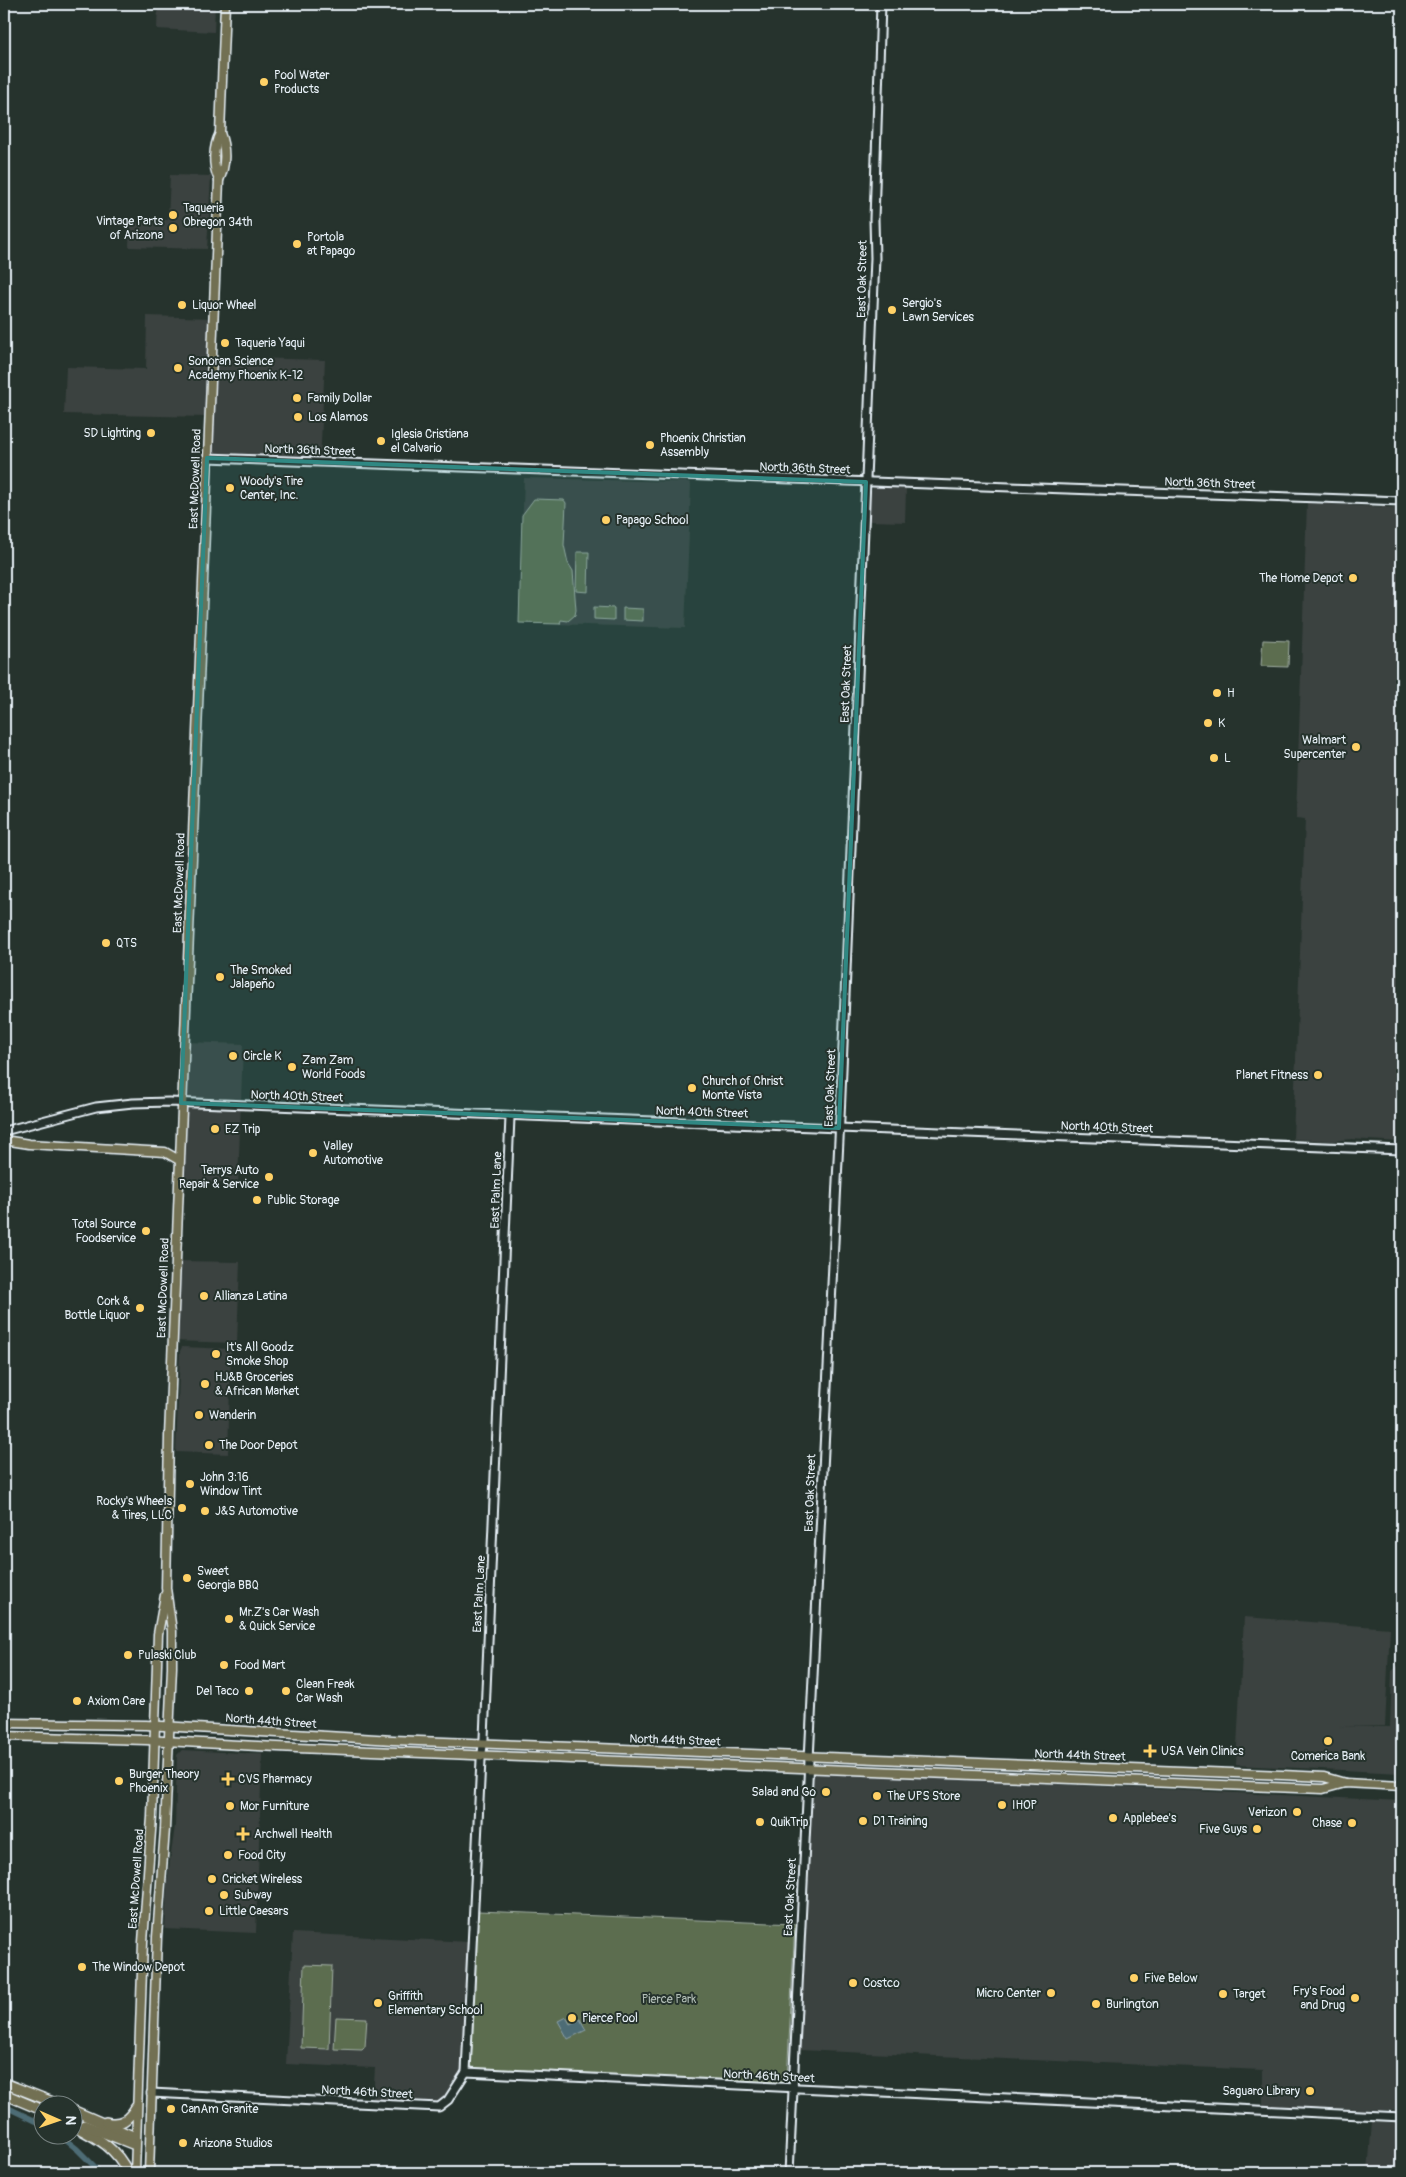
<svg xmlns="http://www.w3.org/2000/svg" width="1406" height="2177" viewBox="0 0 1406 2177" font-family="Pangolin,sans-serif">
  <rect width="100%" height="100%" fill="#26332d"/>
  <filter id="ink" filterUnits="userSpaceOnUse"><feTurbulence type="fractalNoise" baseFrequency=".02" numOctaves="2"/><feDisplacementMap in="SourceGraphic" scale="10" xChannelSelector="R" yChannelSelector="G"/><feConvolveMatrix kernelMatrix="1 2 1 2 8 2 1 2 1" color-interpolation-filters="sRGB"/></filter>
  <g filter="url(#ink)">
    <!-- built -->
    <g fill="#3b4240">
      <path d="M158,4H215L214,32L157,29Z"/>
      <path d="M170,175L211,176L207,249L129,247L130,220H168Z"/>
      <path d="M147,316L213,318L211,357L325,360L320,463L207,458L208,417L64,414L66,367L146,369Z"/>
      <path d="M524,478L689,482L691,485L685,628L519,623Z"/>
      <path d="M874,487L906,489L905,522L869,521L871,491Z"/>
      <path d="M1307,503L1402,508V1142L1351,1139L1333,1141L1293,1139L1305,819L1296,818Z"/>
      <path d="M184,1042L243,1044L238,1184L178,1181Z"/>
      <path d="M175,1261L240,1262L237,1343L172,1341Z"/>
      <path d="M182,1347L231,1349L228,1454L176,1452L180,1351Z"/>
      <path d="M1244,1617L1390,1628L1385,1726H1337L1390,1727L1392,1671L1402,1662V1773L1236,1765Z"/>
      <path d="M182,1750L262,1754L256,1933L165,1929L167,1882L175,1826L177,1755Z"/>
      <path d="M814,1772L1402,1801V2111L1263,2105V2070L799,2050Z"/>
      <path d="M293,1933L469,1942L463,2067L441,2102L373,2099L375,2068L286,2064Z"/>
      <path d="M1372,2121L1402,2123V2173H1368Z"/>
      <path d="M4,2140L12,2144L11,2173H4Z"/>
    </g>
    <!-- green -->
    <g fill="#5c6d50" stroke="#a2afa4">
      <path d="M534,499L564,500L566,503L564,545L568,563L573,571L576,610L575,615L568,621L561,620L560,624L519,623L522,515Z"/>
      <path d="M577,552H589L588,592L576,591Z"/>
      <path d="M594,607L614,608V620L594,619Z"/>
      <path d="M623,608L643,609V621L623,620Z"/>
      <path d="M1263,640L1289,641L1288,667L1261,666Z"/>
      <path d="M478,1911L795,1924L787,2080L783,2084L474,2070L471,2065Z"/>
      <path d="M304,1965L332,1966L329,2049L301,2048Z"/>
      <path d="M336,2017L367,2018L365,2047L362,2050L334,2049Z"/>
    </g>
    <!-- water -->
    <path fill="#4e6c75" stroke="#8ca1a9" d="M566,2017L570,2024L580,2019L586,2030L568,2039L558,2021Z"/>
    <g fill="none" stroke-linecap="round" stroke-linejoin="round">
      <!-- canal -->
      <g stroke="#4e6c75" stroke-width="5.5">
        <path d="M4,2106L42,2124"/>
        <path d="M58,2134L77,2149L101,2173"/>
      </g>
      <defs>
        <g id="secondary">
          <path d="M207,458L1402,501"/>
          <path d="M4,1131L96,1107L133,1103L169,1102L1402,1150"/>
          <path d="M466,2072L1402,2117"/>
          <path d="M151,2093L439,2107L448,2100L466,2072L481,1760L484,1738L510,1117"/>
          <path d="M789,2173L840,1119L875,258L874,219L881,4"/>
        </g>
        <g id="primary">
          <path d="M219,180C212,166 213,147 220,133"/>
          <path d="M4,1140L29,1144L165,1152L179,1160"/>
          <path d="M4,1723L146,1725L393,1740L1282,1775L1324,1777L1345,1783"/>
          <path d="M4,1736L146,1740L297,1748L1323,1789L1345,1783L1402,1786"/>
          <path d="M135,2173L143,1942L152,1817L158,1634L165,1595"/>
          <path d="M149,2173L157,1937L165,1829L172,1667V1631L166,1588L169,1436L219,180C226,166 226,148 220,133L225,4"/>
        </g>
        <g id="highway">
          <path d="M4,2083L58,2104"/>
          <path d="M4,2094L42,2110"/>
          <path d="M72,2110L135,2137"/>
          <path d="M106,2122C121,2126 129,2119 136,2107"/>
          <path d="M72,2125C97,2138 116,2147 128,2173"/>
          <path d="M84,2125L135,2145"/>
        </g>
      </defs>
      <!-- secondary casing -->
      <use href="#secondary" stroke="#e8f1f8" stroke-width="11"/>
      <!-- primary casing -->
      <use href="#primary" stroke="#e8f1f8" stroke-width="11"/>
      <!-- highway casing -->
      <use href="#highway" stroke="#e8f1f8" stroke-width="12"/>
      <!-- secondary -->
      <use href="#secondary" stroke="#26332d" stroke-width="7"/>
      <!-- primary -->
      <use href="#primary" stroke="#726f52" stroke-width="8"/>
      <!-- highway -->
      <use href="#highway" stroke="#726f52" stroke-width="9"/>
    </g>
  </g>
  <!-- marked area -->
  <path fill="#308883" fill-opacity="0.2" stroke="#308883" stroke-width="4" stroke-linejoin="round" d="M207,458L866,482L839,1128L181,1103Z"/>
  <!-- markers -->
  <g fill="#ffd166" stroke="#26332d" stroke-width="2">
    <circle cx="264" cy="82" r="5"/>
    <circle cx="173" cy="215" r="5"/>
    <circle cx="173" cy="228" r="5"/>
    <circle cx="297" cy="244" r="5"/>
    <circle cx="182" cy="305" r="5"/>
    <circle cx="892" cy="310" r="5"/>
    <circle cx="225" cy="343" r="5"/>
    <circle cx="178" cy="368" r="5"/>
    <circle cx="297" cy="398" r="5"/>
    <circle cx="298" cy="417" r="5"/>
    <circle cx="151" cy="433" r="5"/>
    <circle cx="381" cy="441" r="5"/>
    <circle cx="650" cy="445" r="5"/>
    <circle cx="230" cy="488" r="5"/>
    <circle cx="606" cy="520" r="5"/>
    <circle cx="1353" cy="578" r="5"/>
    <circle cx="1217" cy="693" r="5"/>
    <circle cx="1208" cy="723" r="5"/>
    <circle cx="1356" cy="747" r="5"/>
    <circle cx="1214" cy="758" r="5"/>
    <circle cx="106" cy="943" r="5"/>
    <circle cx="220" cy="977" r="5"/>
    <circle cx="233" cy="1056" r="5"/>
    <circle cx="292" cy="1067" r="5"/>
    <circle cx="1318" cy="1075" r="5"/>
    <circle cx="692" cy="1088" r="5"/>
    <circle cx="215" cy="1129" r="5"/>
    <circle cx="313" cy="1153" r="5"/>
    <circle cx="269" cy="1177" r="5"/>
    <circle cx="257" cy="1200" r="5"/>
    <circle cx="146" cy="1231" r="5"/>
    <circle cx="204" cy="1296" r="5"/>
    <circle cx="140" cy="1308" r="5"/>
    <circle cx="216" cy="1354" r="5"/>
    <circle cx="205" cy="1384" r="5"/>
    <circle cx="199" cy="1415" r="5"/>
    <circle cx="209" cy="1445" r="5"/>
    <circle cx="190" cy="1484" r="5"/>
    <circle cx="182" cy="1508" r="5"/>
    <circle cx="205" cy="1511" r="5"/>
    <circle cx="187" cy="1578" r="5"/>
    <circle cx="229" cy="1619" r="5"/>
    <circle cx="128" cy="1655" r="5"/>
    <circle cx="224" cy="1665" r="5"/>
    <circle cx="249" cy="1691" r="5"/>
    <circle cx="286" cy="1691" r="5"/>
    <circle cx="77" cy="1701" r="5"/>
    <circle cx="1328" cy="1741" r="5"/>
    <path d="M1147.5 1743.5h5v5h5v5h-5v5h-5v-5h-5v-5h5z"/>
    <path d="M225.5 1771.5h5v5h5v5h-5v5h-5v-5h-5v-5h5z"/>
    <circle cx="119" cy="1781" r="5"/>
    <circle cx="826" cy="1792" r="5"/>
    <circle cx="877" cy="1796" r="5"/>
    <circle cx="1002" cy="1805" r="5"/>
    <circle cx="230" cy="1806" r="5"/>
    <circle cx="1297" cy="1812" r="5"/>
    <circle cx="1113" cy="1818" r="5"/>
    <circle cx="863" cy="1821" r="5"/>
    <circle cx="760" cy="1822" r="5"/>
    <circle cx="1352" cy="1823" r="5"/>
    <circle cx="1257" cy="1829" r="5"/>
    <path d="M240.5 1826.5h5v5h5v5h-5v5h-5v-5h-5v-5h5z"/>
    <circle cx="228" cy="1855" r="5"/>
    <circle cx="212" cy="1879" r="5"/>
    <circle cx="224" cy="1895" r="5"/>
    <circle cx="209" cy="1911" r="5"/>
    <circle cx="82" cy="1967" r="5"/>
    <circle cx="1134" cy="1978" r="5"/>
    <circle cx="853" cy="1983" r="5"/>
    <circle cx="1051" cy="1993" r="5"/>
    <circle cx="1223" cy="1994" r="5"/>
    <circle cx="1355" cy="1998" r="5"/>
    <circle cx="378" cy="2003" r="5"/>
    <circle cx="1096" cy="2004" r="5"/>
    <circle cx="572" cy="2018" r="5"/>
    <circle cx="1310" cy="2091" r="5"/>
    <circle cx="171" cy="2109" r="5"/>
    <circle cx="183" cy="2143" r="5"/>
  </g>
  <g text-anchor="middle" stroke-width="4" stroke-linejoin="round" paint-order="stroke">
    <!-- poi labels -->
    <g font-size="12" fill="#e8f1f8" stroke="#26332d" text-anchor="start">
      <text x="274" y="79">Pool Water<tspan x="274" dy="14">Products</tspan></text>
      <text x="183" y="212">Taqueria<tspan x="183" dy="14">Obregon 34th</tspan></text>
      <text x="163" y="225" text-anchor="end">Vintage Parts<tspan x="163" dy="14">of Arizona</tspan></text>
      <text x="307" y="241">Portola<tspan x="307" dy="14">at Papago</tspan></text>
      <text x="902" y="307">Sergio's<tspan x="902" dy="14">Lawn Services</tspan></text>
      <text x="192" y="309">Liquor Wheel</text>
      <text x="235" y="347">Taqueria Yaqui</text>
      <text x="188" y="365">Sonoran Science<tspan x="188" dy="14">Academy Phoenix K-12</tspan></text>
      <text x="307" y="402">Family Dollar</text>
      <text x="308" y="421">Los Alamos</text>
      <text x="141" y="437" text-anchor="end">SD Lighting</text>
      <text x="391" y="438">Iglesia Cristiana<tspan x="391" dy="14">el Calvario</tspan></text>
      <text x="660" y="442">Phoenix Christian<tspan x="660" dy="14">Assembly</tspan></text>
      <text x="240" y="485">Woody's Tire<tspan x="240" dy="14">Center, Inc.</tspan></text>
      <text x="616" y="524">Papago School</text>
      <text x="1343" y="582" text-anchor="end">The Home Depot</text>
      <text x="1227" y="697">H</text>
      <text x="1218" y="727">K</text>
      <text x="1346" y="744" text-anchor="end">Walmart<tspan x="1346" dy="14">Supercenter</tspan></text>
      <text x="1224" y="762">L</text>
      <text x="116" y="947">QTS</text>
      <text x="230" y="974">The Smoked<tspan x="230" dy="14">Jalapeño</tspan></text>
      <text x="243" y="1060">Circle K</text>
      <text x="302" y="1064">Zam Zam<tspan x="302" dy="14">World Foods</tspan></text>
      <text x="1308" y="1079" text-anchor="end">Planet Fitness</text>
      <text x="702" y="1085">Church of Christ<tspan x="702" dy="14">Monte Vista</tspan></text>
      <text x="225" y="1133">EZ Trip</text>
      <text x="323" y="1150">Valley<tspan x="323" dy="14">Automotive</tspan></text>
      <text x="259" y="1174" text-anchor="end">Terrys Auto<tspan x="259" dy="14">Repair &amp; Service</tspan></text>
      <text x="267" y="1204">Public Storage</text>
      <text x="136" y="1228" text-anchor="end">Total Source<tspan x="136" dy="14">Foodservice</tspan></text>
      <text x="214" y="1300">Allianza Latina</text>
      <text x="130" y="1305" text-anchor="end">Cork &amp;<tspan x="130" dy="14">Bottle Liquor</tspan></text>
      <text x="226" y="1351">It's All Goodz<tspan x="226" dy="14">Smoke Shop</tspan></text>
      <text x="215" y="1381">HJ&amp;B Groceries<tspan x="215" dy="14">&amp; African Market</tspan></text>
      <text x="209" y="1419">Wanderin</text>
      <text x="219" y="1449">The Door Depot</text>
      <text x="200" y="1481">John 3:16<tspan x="200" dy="14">Window Tint</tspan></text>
      <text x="172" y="1505" text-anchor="end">Rocky's Wheels<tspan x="172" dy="14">&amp; Tires, LLC</tspan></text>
      <text x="215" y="1515">J&amp;S Automotive</text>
      <text x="197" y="1575">Sweet<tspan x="197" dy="14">Georgia BBQ</tspan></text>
      <text x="239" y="1616">Mr.Z's Car Wash<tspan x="239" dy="14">&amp; Quick Service</tspan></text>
      <text x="138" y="1659">Pulaski Club</text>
      <text x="234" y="1669">Food Mart</text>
      <text x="296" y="1688">Clean Freak<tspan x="296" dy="14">Car Wash</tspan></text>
      <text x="239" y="1695" text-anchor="end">Del Taco</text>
      <text x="87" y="1705">Axiom Care</text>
      <text x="1161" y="1755">USA Vein Clinics</text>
      <text x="1328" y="1760" text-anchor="middle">Comerica Bank</text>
      <text x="129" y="1778">Burger Theory<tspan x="129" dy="14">Phoenix</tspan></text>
      <text x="238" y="1783">CVS Pharmacy</text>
      <text x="816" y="1796" text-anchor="end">Salad and Go</text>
      <text x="887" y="1800">The UPS Store</text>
      <text x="1012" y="1809">IHOP</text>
      <text x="240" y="1810">Mor Furniture</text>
      <text x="1287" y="1816" text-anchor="end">Verizon</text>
      <text x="1123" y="1822">Applebee's</text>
      <text x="873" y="1825">D1 Training</text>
      <text x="770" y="1826">QuikTrip</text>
      <text x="1342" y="1827" text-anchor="end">Chase</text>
      <text x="1247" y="1833" text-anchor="end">Five Guys</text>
      <text x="254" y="1838">Archwell Health</text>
      <text x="238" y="1859">Food City</text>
      <text x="222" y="1883">Cricket Wireless</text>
      <text x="234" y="1899">Subway</text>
      <text x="219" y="1915">Little Caesars</text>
      <text x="92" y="1971">The Window Depot</text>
      <text x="1144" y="1982">Five Below</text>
      <text x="863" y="1987">Costco</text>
      <text x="1345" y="1995" text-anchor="end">Fry's Food<tspan x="1345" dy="14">and Drug</tspan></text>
      <text x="1041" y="1997" text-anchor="end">Micro Center</text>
      <text x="1233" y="1998">Target</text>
      <text x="388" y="2000">Griffith<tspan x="388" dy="14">Elementary School</tspan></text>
      <text x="1106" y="2008">Burlington</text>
      <text x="582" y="2022">Pierce Pool</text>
      <text x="1300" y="2095" text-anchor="end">Saguaro Library</text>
      <text x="181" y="2113">CanAm Granite</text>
      <text x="193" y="2147">Arizona Studios</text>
    </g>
    <!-- street labels -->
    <g font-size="12" fill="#e8f1f8" stroke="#26332d">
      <text transform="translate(862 279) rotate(-89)" y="4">East Oak Street</text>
      <text transform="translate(310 450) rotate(2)" y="4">North 36th Street</text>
      <text transform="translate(805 468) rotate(2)" y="4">North 36th Street</text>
      <text transform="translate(195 479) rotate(-88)" y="4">East McDowell Road</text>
      <text transform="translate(1210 483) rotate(2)" y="4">North 36th Street</text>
      <text transform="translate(846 684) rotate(-88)" y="4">East Oak Street</text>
      <text transform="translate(179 883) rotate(-88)" y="4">East McDowell Road</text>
      <text transform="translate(830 1088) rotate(-88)" y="4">East Oak Street</text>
      <text transform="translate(297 1096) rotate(2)" y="4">North 40th Street</text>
      <text transform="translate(702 1112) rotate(2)" y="4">North 40th Street</text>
      <text transform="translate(1107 1127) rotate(2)" y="4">North 40th Street</text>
      <text transform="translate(496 1190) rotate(-88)" y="4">East Palm Lane</text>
      <text transform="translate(163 1288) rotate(-88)" y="4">East McDowell Road</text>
      <text transform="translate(810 1493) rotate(-88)" y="4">East Oak Street</text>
      <text transform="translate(479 1594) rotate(-87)" y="4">East Palm Lane</text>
      <text transform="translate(271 1721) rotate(4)" y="4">North 44th Street</text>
      <text transform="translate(675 1740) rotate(2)" y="4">North 44th Street</text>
      <text transform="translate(1080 1755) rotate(2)" y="4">North 44th Street</text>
      <text transform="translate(136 1879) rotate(-86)" y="4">East McDowell Road</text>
      <text transform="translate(790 1897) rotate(-87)" y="4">East Oak Street</text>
      <text transform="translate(769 2076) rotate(3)" y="4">North 46th Street</text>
      <text transform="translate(367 2092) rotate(3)" y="4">North 46th Street</text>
    </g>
    <!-- park labels -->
    <g font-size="12" fill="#b0bcb5" stroke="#26332d">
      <text x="669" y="2003">Pierce Park</text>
    </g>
  </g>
  <!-- margin -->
  <rect width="1406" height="2177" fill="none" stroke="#26332d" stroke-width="20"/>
  <rect x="10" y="10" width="1386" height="2157" fill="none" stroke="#e8f1f8" stroke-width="2" filter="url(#ink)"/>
  <!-- north arrow -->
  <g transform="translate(58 2120) rotate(92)"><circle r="24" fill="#26332d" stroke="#747f7e"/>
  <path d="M0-4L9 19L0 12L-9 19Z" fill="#ffd166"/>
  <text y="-8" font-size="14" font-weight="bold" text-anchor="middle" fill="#e8f1f8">N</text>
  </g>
</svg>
